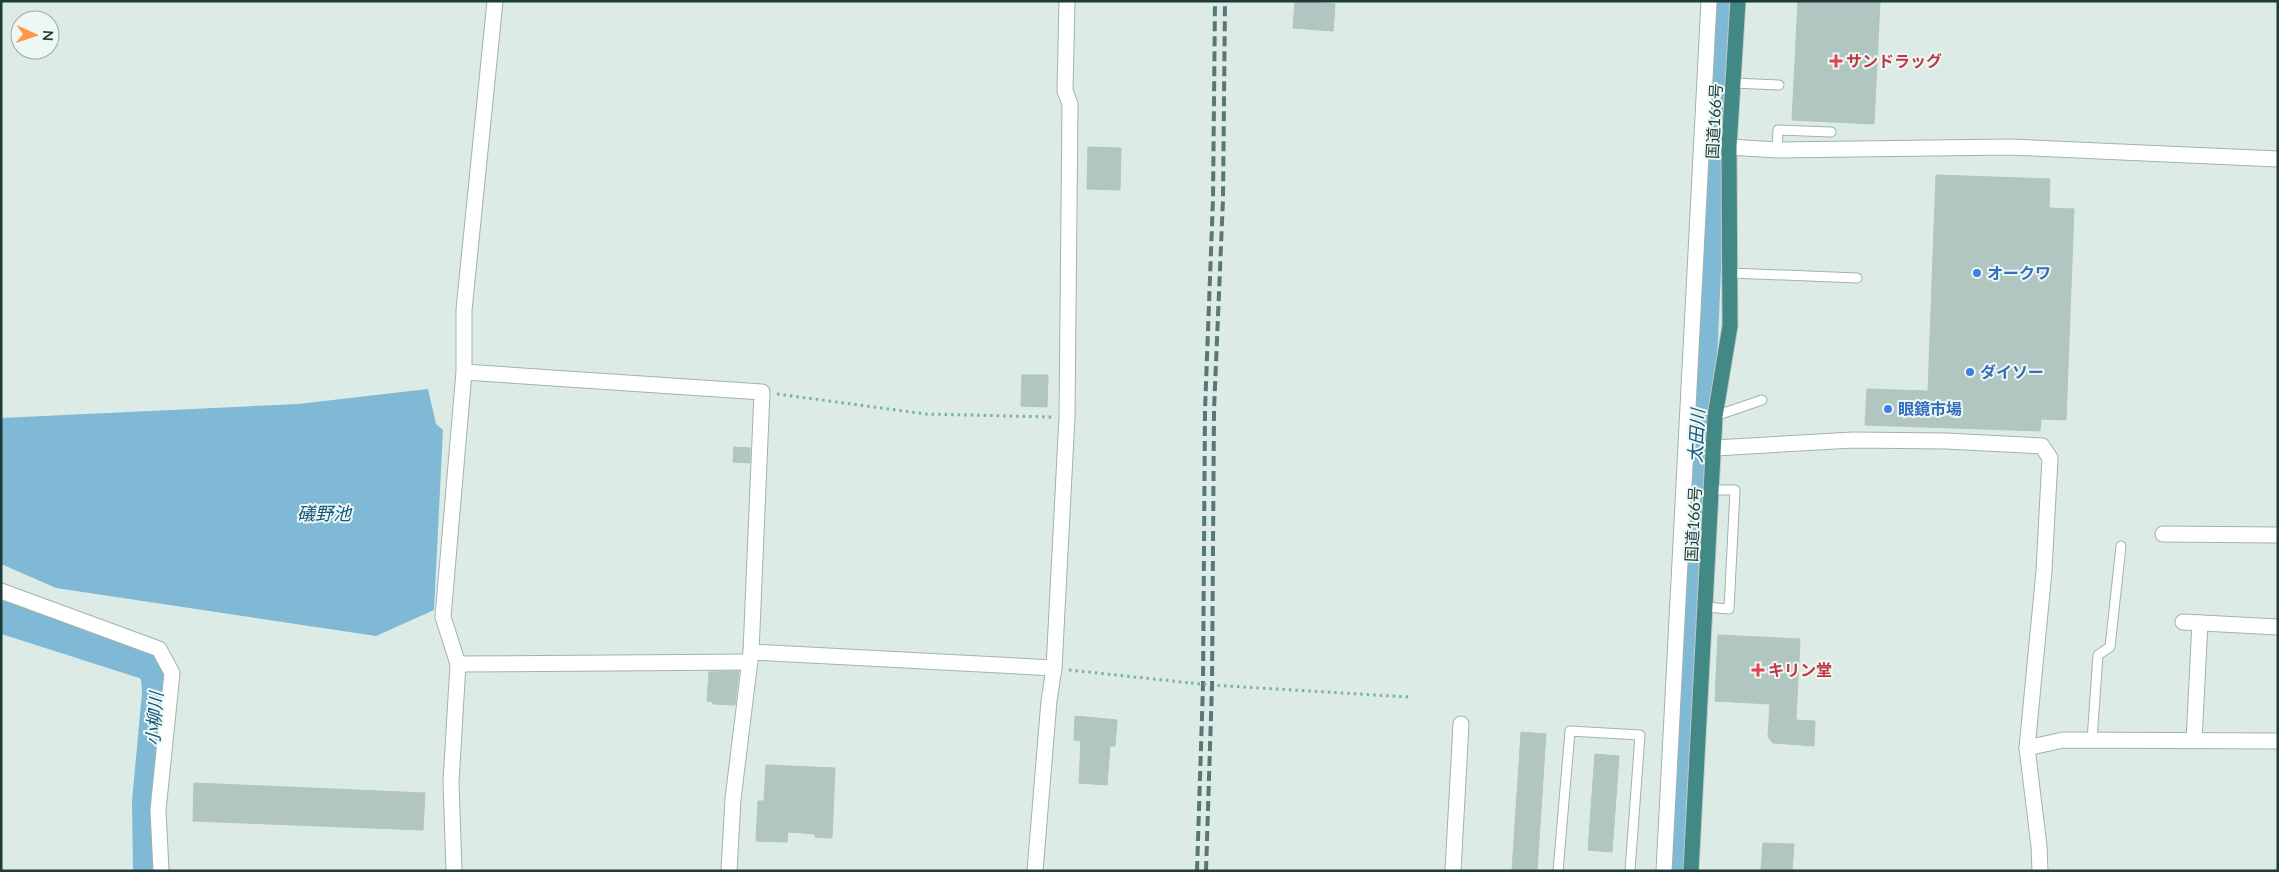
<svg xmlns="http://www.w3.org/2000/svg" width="2279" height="872" viewBox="0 0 2279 872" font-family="Lato,'Noto Sans JP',sans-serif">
  <rect width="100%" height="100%" fill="#ddebe7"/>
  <!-- water -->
  <path fill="#7fb9d6" d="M428,389L436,424L443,430L434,610L376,636L56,588L1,564V418L298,404Z"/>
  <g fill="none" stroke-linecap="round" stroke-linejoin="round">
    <!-- river -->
    <g stroke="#7fb9d6" stroke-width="32">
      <path d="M1,617L151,665L157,676L158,693L148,802L149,871"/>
      <path d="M1676,871L1684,742L1717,1"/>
    </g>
  </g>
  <!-- building -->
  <g fill="#b2c6c1" stroke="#afc5c0">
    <path d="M1295,1L1335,4L1333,31L1293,28Z"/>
    <path d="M1798,1H1880L1874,124L1792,120Z"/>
    <path d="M1088,147L1121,148L1120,190L1087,189Z"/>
    <path d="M1936,175L2050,179L2049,208L2074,209L2066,420L2041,419L2040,431L1865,425L1867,389L1928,391Z"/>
    <path d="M1022,375H1048L1047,407L1021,406Z"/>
    <path d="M734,447L750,448V463L733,462Z"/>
    <path d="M1718,635L1800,639L1796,720L1815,721L1814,746L1773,743L1768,737L1770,704L1715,701Z"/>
    <path d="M739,671L735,705L713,704V702L707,701L709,672Z"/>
    <path d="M1075,716L1117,720L1115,746H1110L1107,785L1079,783L1081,741L1074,740Z"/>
    <path d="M1521,732L1546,734L1537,871H1512Z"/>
    <path d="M1595,754L1619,756L1612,852L1588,850Z"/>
    <path d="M766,765L835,768L832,838L815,837V834L788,832L787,842L756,841L758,801H764Z"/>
    <path d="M194,783L425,793L423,830L193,821Z"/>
    <path d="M1763,843L1794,844L1792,871H1761Z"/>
  </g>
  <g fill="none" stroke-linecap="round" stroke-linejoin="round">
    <defs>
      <g id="service">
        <path d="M1733,83L1779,85"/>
        <path d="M1777,150L1778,130L1831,132"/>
        <path d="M1731,273L1857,278"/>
        <path d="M1715,416L1762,400"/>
        <path d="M1706,607L1729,609L1735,490H1712"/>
        <path d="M2092,740L2098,655L2110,647L2121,546"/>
        <path d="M1558,871L1570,731L1640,735L1630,871"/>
      </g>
      <g id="minor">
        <path d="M1729,147L1777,150L2009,147L2278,159"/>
        <path d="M464,372L762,392L751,652L733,799L729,871"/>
        <path d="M1715,448L1853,440L1946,441L2042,446L2050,458L2044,571L2027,748L2039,846L2040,871"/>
        <path d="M2163,534L2278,535"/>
        <path d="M1,591L159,649L172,673L158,810L161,871"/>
        <path d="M2183,622L2278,627"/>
        <path d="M751,652L1054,668"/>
        <path d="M458,664L750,662"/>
        <path d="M2194,740L2200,623"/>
        <path d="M2027,748L2063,740L2278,741"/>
        <path d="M454,871L451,782L458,664L443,617L464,372V310L495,1"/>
        <path d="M1035,871L1049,701L1054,668L1067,417L1070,104L1065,91L1067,1"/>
        <path d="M1453,871L1461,724"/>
        <path d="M1664,871L1709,1"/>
      </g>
      <path id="trunk" d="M1691,871L1715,416L1730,326L1729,147L1738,1"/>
    </defs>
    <!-- service casing -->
    <use href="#service" stroke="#a0b3af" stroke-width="11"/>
    <!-- minor casing -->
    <use href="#minor" stroke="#a0b3af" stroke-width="17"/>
    <!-- trunk casing -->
    <use href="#trunk" stroke="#c0c8c8" stroke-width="17"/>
    <!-- path -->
    <g stroke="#7ab2aa" stroke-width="3" stroke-dasharray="2.5 4" stroke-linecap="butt">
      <path d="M777,394L926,414L1052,417"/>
      <path d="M1069,670L1191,683"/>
      <path d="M1211,685L1408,697"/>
    </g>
    <!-- service -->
    <use href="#service" stroke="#fff" stroke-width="9"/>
    <!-- minor -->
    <use href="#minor" stroke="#fff" stroke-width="15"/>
    <!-- trunk -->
    <use href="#trunk" stroke="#428884" stroke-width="15"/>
    <!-- rail -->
    <g stroke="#577875" stroke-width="4" stroke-dasharray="10 5" stroke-linecap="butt">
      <path d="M1197,871L1203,685L1205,410L1213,199L1215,1"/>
      <path d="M1206,871L1212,685L1214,410L1223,199L1225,1"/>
    </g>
    <!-- path-bridge -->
    <path stroke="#7ab2aa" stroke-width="3" stroke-dasharray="2.5 4" stroke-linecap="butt" d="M1191,683L1211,685"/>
  </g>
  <!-- markers -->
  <g fill="#e0444e" stroke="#edf7f4" stroke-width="2">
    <path d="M1833.5 53.5h5v5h5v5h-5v5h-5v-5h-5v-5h5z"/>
    <path d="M1755.5 662.5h5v5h5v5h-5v5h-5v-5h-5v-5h5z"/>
  </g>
  <g fill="#3f7fe0" stroke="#edf7f4" stroke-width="2">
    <circle cx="1977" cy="273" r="5"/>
    <circle cx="1970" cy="372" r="5"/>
    <circle cx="1888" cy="409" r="5"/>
  </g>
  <g text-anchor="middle" stroke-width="4" stroke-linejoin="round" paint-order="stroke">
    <!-- health labels -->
    <g font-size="16" font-weight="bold" fill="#be3a42" stroke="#edf7f4" text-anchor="start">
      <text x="1846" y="67">サンドラッグ</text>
      <text x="1768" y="676">キリン堂</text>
    </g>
    <!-- street labels -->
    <g font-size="16" fill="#1d3b39" stroke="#edf7f4">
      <text transform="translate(1714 121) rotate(-87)" y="6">国道166号</text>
      <text transform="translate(1693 524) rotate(-87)" y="6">国道166号</text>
    </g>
    <!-- shop labels -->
    <g font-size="16" font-weight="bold" fill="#366cbe" stroke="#edf7f4" text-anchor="start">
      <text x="1987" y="279">オークワ</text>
      <text x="1980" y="378">ダイソー</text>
      <text x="1898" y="415">眼鏡市場</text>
    </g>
    <!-- water labels -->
    <g font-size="18" font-style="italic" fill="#13587c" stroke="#edf7f4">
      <text transform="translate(1697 436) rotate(-87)" y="6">太田川</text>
      <text x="324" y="520">礒野池</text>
      <text transform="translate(155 719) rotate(-86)" y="6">小柳川</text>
    </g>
  </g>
  <!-- border -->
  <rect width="2279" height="872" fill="none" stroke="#1d3b39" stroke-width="5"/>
  <!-- north arrow -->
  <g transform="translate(35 35) rotate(93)"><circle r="24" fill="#edf7f4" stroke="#9aaca9"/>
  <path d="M0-4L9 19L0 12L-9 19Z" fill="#ff9547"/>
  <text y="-8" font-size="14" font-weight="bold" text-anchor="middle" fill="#1d3b39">N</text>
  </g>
</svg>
